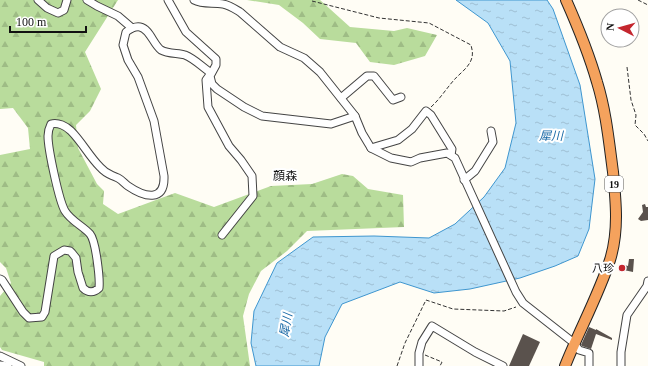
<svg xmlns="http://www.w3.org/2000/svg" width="648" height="366" viewBox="0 0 648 366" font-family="'Times New Roman','Noto Sans JP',serif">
  <defs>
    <pattern id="forest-firs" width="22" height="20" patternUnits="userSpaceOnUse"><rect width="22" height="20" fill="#b9dc9c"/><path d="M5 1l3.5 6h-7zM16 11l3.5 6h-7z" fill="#9ebc85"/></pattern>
    <pattern id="water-ripples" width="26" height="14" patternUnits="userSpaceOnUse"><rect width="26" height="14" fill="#b9e0f7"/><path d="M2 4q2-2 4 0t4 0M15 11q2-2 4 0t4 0" fill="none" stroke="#9ebfd3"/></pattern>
  </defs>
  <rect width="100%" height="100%" fill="#fffdf5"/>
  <!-- forest -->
  <g fill="url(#forest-firs)">
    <path d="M0,0H118L85,52L101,89L90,111L76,125L78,148L97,184L104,191L103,204L118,214L175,193L214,207L271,186L312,184L342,174L353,176L368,189L403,195L404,227L307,231L287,251L261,271L249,294L243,316L250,366H44V362L2,350L0,347V296L11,283L6,268L0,262V155L30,149L28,128L13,108L0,109Z"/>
    <path d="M247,0H320L350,27L394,31L407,28L437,35L425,56L394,65L370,62L356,43L320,39L303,23L279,5Z"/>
  </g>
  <!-- water -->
  <path fill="url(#water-ripples)" stroke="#3f96cf" d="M456,0H547L553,9L580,85L595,179L589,229L578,256L555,266L520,278L470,289L434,293L400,282L342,304L325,337L319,366H256L251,343L254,311L277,263L313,237L374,236L429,238L455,224L484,197L505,168L516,123L510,61L488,23Z"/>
  <!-- building -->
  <g fill="#5a524d">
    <path d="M645,204L646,207H648V220L641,221L638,219L643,212L642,205Z"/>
    <path d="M629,259H634L633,272L619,269L620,264L628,266Z"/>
    <path d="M589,327L596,330V329L612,338V340L596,334L591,349L582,346L581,345Z"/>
    <path d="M523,334L540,342L529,366H509Z"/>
  </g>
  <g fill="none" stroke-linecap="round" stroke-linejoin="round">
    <defs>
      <g id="minor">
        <path d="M38,0L47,8L58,13L64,10L67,0"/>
        <path d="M87,0L97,6L118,16L132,28"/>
        <path d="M168,0L186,32L216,59V65L210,76L212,84L217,89L244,107L262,116L331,124L355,116L362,133L371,148L391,158L411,162L420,158L447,153L455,158L516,292L523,303L574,343L579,350L589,353V366"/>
        <path d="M194,0C203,5 213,2 223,4C229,5 235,9 240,12L280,47L304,58L320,72L355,116"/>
        <path d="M341,98L367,76H374L393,100L401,97"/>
        <path d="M371,148L398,140L412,129L426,111L431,115L452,149L451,155"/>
        <path d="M464,180L475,171L493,142L491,131"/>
        <path d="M0,279L2,280L23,312L29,318L42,317L45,312L54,256L64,250L70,251L72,253L76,258L78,272L83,288C88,293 94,293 99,288C100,279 96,241 90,234C83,226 71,221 65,211C59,201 48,149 48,136C48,131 49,128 51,124C58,122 66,126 71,131C82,142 89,156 100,167C107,175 110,174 118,178C122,180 125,184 128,186C144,197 165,203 164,176L154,121L138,77L128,60L123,45L126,32C130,29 135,26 140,27C150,29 153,44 161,50C168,54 178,53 185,55C195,59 202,67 211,73L206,80L208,107L229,146L241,160L252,176L253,196L222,235"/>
        <path d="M0,356L21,366"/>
        <path d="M0,365L8,366"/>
        <path d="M419,366V353L422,342L432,326L475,352L503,366"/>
        <path d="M621,366V352L627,315L647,286L648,281"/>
      </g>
      <path id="highway" d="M565,366C579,331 598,296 610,260C619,231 616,202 613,172C609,142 606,111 597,82C589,54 578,27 566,0"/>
    </defs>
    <!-- minor casing -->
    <use href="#minor" stroke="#444" stroke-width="9"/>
    <!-- highway casing -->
    <use href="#highway" stroke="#222" stroke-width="12"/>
    <!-- path -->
    <g stroke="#333" stroke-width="1" stroke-dasharray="4 2" stroke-linecap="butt">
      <path d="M638,0L648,5"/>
      <path d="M312,1L379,18L429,23L471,45C472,49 473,53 472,57C470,67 460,73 454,80C446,89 440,99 431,107"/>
      <path d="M627,67L631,100L636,115L635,125L644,134L648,141"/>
      <path d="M425,355L442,362L440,366"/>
      <path d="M397,366L405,343L426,300L453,309L504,311L516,307"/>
    </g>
    <!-- minor -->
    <use href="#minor" stroke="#fff" stroke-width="7"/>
    <!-- highway -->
    <use href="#highway" stroke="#f5a25d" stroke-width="10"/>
  </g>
  <!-- markers -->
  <circle fill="#c4262e" stroke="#fff" stroke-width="1.5" cx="622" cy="268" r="4"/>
  <g text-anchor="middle" stroke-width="4" stroke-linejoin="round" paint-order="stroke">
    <!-- shield labels -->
    <rect fill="#fff" stroke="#585858" stroke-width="1" x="605" y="176" width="18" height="16" rx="3"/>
    <g font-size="10" font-weight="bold" fill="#111">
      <text x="614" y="188">19</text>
    </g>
    <!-- poi labels -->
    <g font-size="11" fill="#111" stroke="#fff" text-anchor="end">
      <text x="614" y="272">八珍</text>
    </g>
    <!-- water labels -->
    <g font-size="12" font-style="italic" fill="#1768a6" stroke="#fff">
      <text x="551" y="140">犀川</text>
      <text transform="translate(286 325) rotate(-81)" y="4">犀川</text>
    </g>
    <!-- neighbourhood labels -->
    <g font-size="12" fill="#111" stroke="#fff">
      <text x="285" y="180">顔森</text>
    </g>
  </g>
  <!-- north arrow -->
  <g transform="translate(620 28) rotate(276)"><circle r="19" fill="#ffffff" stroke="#a0a0a0"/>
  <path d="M0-3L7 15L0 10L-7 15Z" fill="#c4262e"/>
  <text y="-6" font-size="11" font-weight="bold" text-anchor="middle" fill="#111111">N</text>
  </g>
  <!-- scale -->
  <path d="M10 26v6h76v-6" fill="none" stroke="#111111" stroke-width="2"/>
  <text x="16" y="26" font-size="12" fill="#111111" stroke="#ffffff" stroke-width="3" paint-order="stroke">100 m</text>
</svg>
